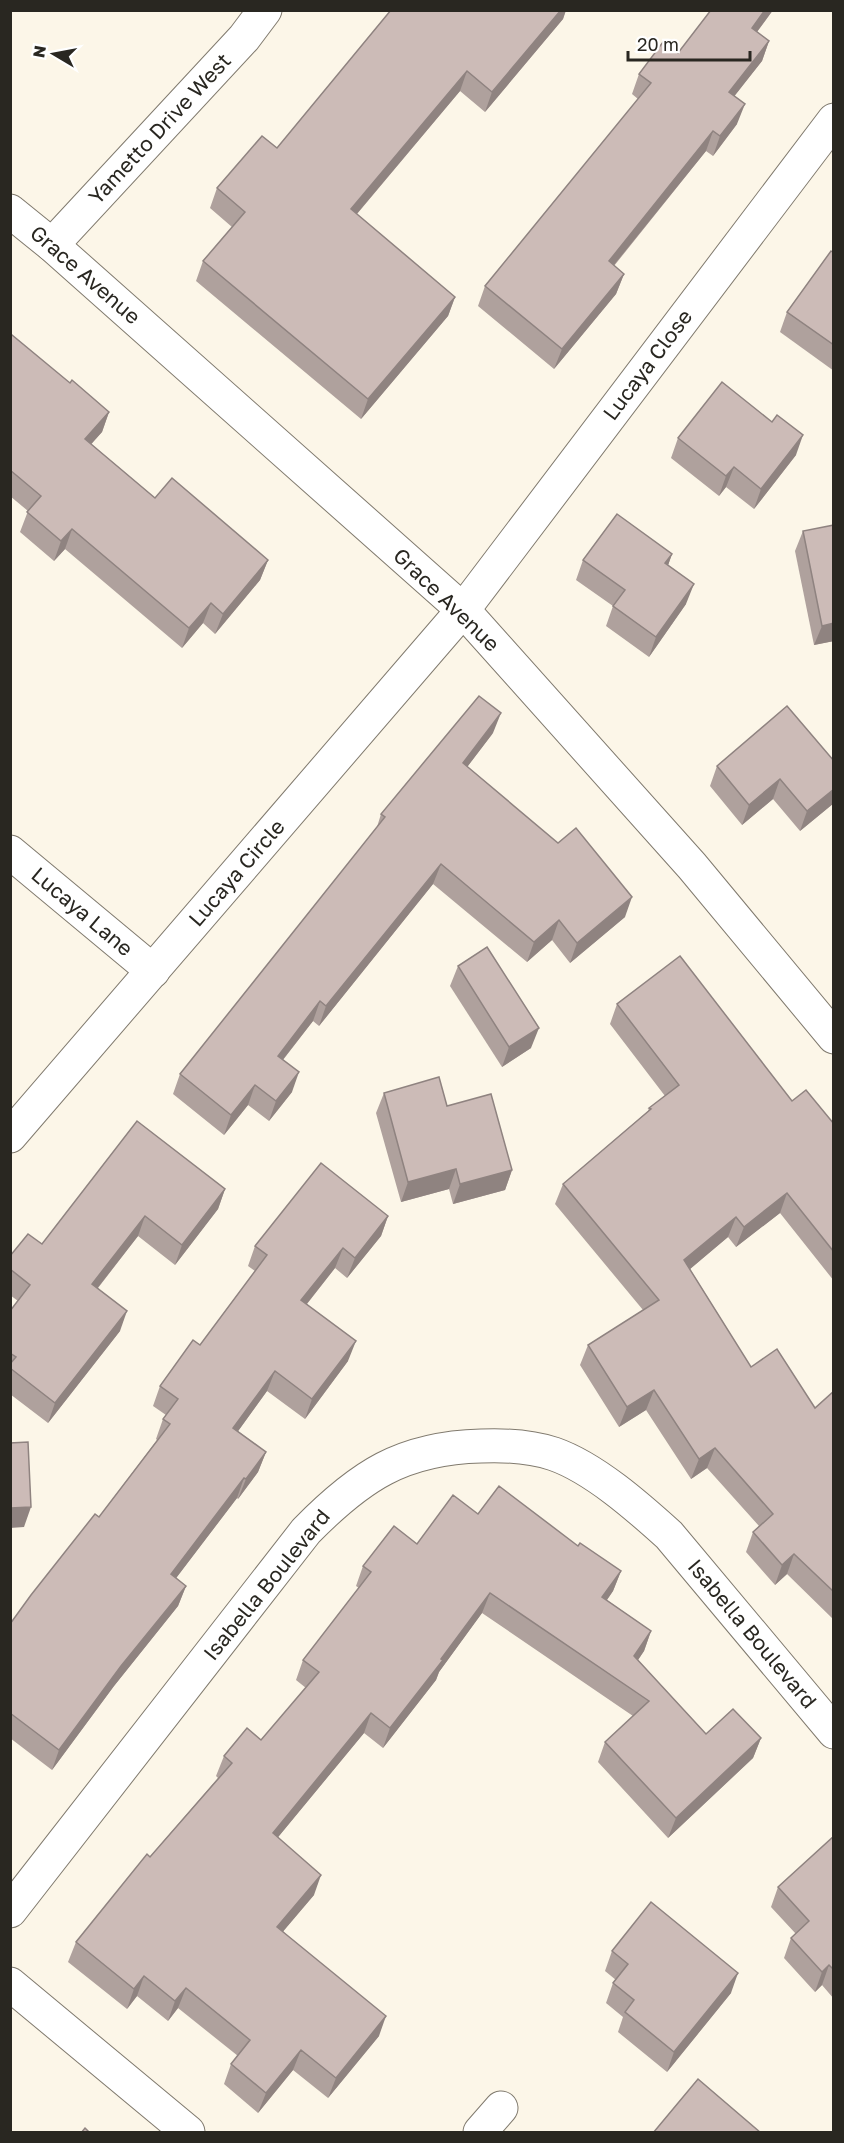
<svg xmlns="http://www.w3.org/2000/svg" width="844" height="2143" viewBox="0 0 844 2143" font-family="'Golos Text',sans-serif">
  <rect width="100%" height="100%" fill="#fcf6e8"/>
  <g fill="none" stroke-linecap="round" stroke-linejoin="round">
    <defs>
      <g id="minor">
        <path d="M10,211L52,245L463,610L692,866L834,1037"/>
        <path d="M52,245L244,38L265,10"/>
        <path d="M10,852L153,971"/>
        <path d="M10,1136L463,610L834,120"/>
        <path d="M10,1911L306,1531C360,1476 402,1448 481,1446C505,1445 530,1446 554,1454C594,1468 638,1507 669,1535L834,1732"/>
        <path d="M10,1984L188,2132"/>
        <path d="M480,2132L501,2108"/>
      </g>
    </defs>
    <!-- minor casing -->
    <use href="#minor" stroke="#807a6e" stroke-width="35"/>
    <!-- minor -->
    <use href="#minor" stroke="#fff" stroke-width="33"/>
  </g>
  <!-- wall -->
  <g fill="#afa19d">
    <path d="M391,10H566L563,19L485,112L460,91L357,214L455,297L448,316L361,419L196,281L203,261L232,227L210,208L217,188L277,148Z"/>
    <path d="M711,10H773L757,32L769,41L762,61L734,96L737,124L713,156L706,151L614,266L624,274L616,294L554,369L478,306L485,286L638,99L632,94L639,74L678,53Z"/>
    <path d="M834,253V371L780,332L787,312Z"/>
    <path d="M10,335L70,383L109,412L102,432L91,444L155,498L268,560L260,580L215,634L203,623L182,648L65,549L54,561L20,532L28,511L10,496Z"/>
    <path d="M678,438L796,455L754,509L726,487L719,496L671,458Z"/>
    <path d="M803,531L834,641L814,645L795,551Z"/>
    <path d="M672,554L668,565L686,604L649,657L606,626L613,606L576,580L583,560Z"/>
    <path d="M493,733L467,767L625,917L570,963L552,940L527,962L433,884L319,1026L313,1021L283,1060L292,1092L269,1121L248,1105L224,1135L173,1094L180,1074L377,827L381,814Z"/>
    <path d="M834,761V803L800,831L773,799L742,825L710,786L717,766Z"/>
    <path d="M458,966L531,1048L502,1067L450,986Z"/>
    <path d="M617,1004L834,1124V1281L780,1213L736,1247L728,1237L690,1269L751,1367L815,1408L834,1391V1620L787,1574L775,1585L746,1552L753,1532L759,1526L707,1468L691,1479L646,1410L619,1427L580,1365L588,1345L643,1310L555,1204L563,1184L648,1111L649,1108L665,1096L610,1024Z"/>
    <path d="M384,1093L447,1106L512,1170L505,1190L453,1204L449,1189L401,1202L376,1113Z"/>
    <path d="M225,1189L218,1209L175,1265L138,1236L98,1288L120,1331L48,1423L10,1394V1311L18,1301L10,1295V1256L42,1244Z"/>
    <path d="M388,1216L381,1236L347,1278L335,1268L307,1304L348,1361L305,1419L267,1391L238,1431L266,1452L258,1472L238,1499L237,1498L176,1578L186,1586L178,1606L114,1686L52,1770L10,1738V1624L99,1517L157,1440L156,1439L163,1419L166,1415L153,1406L160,1386L200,1345L255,1271L248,1266L255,1246Z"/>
    <path d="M478,1514L578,1546L621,1571L613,1591L607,1600L651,1631L644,1651L638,1660L706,1734L761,1738L753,1758L668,1838L598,1762L605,1742L633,1716L482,1613L439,1672L436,1680L383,1748L364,1733L278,1837L314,1895L283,1931L379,2036L328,2098L293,2070L258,2113L224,2084L231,2064L238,2056L178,2008L168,2021L137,1996L127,2009L68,1962L76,1942L218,1778L216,1776L224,1756L261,1740L306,1688L296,1680L303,1660L359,1588L356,1586L363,1566L417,1544Z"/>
    <path d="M834,1836V1999L822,1985L815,1992L784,1958L791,1938L796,1934L771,1907L778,1887Z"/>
    <path d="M612,1951L731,1993L667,2072L618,2032L623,2017L606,2003L613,1983L616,1980L605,1971Z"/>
  </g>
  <!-- shaded-wall -->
  <g fill="#8f8380">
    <path d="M561,10H566L563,19L485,112L492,92Z"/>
    <path d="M765,10H773L745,48L752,28Z"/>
    <path d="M769,41L762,61L722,112L729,92Z"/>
    <path d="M467,71L460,91L344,229L351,209Z"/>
    <path d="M745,104L737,124L713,156L720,136Z"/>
    <path d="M713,131L706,151L601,281L609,261Z"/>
    <path d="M624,274L616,294L554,369L562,349Z"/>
    <path d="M455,297L448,316L361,419L368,399Z"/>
    <path d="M109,412L102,432L78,459L85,439Z"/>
    <path d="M803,435L796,455L754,509L761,489Z"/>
    <path d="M734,467L726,487L719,496L726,476Z"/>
    <path d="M72,529L65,549L54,561L61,541Z"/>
    <path d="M672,554L665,574V563Z"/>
    <path d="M268,560L260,580L215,634L223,614Z"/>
    <path d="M694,584L686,604L649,657L656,637Z"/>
    <path d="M211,603L203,623L182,648L189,628Z"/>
    <path d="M834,623V641L814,645L822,626Z"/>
    <path d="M501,713L493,733L455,783L463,763Z"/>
    <path d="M780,779L773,799L742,825L749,805Z"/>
    <path d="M834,789V803L800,831L807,811Z"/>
    <path d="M441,864L433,884L319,1026L326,1006Z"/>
    <path d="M632,897L625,917L570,963L577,943Z"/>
    <path d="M559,920L552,940L527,962L534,942Z"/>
    <path d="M320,1001L313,1021L270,1076L278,1056Z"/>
    <path d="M539,1028L531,1048L502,1067L509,1047Z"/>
    <path d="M299,1072L292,1092L269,1121L276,1101Z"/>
    <path d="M255,1085L248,1105L224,1135L231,1115Z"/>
    <path d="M456,1169L449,1189L401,1202L408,1182Z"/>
    <path d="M512,1170L505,1190L453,1204L460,1184Z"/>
    <path d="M225,1189L218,1209L175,1265L182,1245Z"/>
    <path d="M787,1193L780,1213L736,1247L744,1227Z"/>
    <path d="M145,1216L138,1236L85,1304L92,1284Z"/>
    <path d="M388,1216L381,1236L347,1278L355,1258Z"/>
    <path d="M736,1217L728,1237L677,1280L684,1260Z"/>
    <path d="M343,1248L335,1268L294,1320L301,1300Z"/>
    <path d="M127,1311L120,1331L48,1423L55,1403Z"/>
    <path d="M356,1341L348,1361L305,1419L312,1399Z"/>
    <path d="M275,1371L267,1391L226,1448L233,1428Z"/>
    <path d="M654,1390L646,1410L619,1427L627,1407Z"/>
    <path d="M715,1448L707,1468L691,1479L699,1459Z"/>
    <path d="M266,1452L258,1472L238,1499L246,1479Z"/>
    <path d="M244,1478L237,1498L164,1594L171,1574Z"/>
    <path d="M31,1507L24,1527L10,1528V1508Z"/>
    <path d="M794,1554L787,1574L775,1585L782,1565Z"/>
    <path d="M621,1571L613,1591L595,1617L602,1597Z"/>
    <path d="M186,1586L178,1606L114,1686L52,1770L59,1750L121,1666Z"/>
    <path d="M490,1593L482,1613L439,1672L436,1680L383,1748L390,1728Z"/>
    <path d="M651,1631L644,1651L627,1676L634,1656Z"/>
    <path d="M371,1713L364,1733L265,1853L273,1833Z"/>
    <path d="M761,1738L753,1758L668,1838L676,1818Z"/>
    <path d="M321,1875L314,1895L270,1947L277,1927Z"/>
    <path d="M829,1965L822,1985L815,1992L822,1972Z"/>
    <path d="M738,1973L731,1993L667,2072L674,2052Z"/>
    <path d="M144,1976L137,1996L127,2009L134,1989Z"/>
    <path d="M186,1988L178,2008L168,2021L175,2001Z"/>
    <path d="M386,2016L379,2036L328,2098L336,2078Z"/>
    <path d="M301,2050L293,2070L258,2113L266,2093Z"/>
  </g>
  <!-- building -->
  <g fill="#ccbbb7" stroke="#8f8380" stroke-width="1.5">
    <path d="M391,10H561L492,92L467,71L351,209L455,297L368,399L203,261L245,212L217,188L262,136L277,148Z"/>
    <path d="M711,10H765L752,28L769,41L729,92L745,104L720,136L713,131L609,261L624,274L562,349L485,286L651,83L639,74L663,42L678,53Z"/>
    <path d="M831,251L834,253V345L787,312Z"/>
    <path d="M10,335L11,336L12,335L70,383L72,380L109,412L85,439L155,498L172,478L268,560L223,614L211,603L189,628L72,529L61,541L27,512L41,496L10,470Z"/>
    <path d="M722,382L772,422L777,415L803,435L761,489L734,467L726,476L678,438Z"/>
    <path d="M617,514L672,554L665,563L694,584L656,637L613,606L625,590L583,560Z"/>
    <path d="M834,525V623L822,626L803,531Z"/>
    <path d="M479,696L501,713L463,763L558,843L576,828L632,897L577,943L559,920L534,942L441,864L326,1006L320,1001L278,1056L299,1072L276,1101L255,1085L231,1115L180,1074L385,817L381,814Z"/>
    <path d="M787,706L834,761V789L807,811L780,779L749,805L717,766Z"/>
    <path d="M487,947L539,1028L509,1047L458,966Z"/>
    <path d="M680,956L792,1101L806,1090L834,1124V1252L787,1193L744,1227L736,1217L684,1260L751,1367L777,1349L815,1408L834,1391V1592L794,1554L782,1565L753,1532L773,1514L715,1448L699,1459L654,1390L627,1407L588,1345L659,1300L563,1184L651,1109L649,1108L679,1085L617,1004Z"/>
    <path d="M439,1077L447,1106L491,1094L512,1170L460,1184L456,1169L408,1182L384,1093Z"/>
    <path d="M137,1121L225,1189L182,1245L145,1216L92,1284L127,1311L55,1403L10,1368V1364L16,1357L10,1353V1311L30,1285L10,1269V1256L28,1234L42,1244Z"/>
    <path d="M321,1163L388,1216L355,1258L343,1248L301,1300L356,1341L312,1399L275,1371L233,1428L266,1452L246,1479L244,1478L171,1574L186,1586L121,1666L59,1750L10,1713V1624L31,1595L95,1514L99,1517L170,1424L163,1419L178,1399L160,1386L193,1340L200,1345L267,1255L255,1246Z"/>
    <path d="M28,1442L31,1507L10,1508V1443Z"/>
    <path d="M499,1486L578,1546L580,1543L621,1571L602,1597L651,1631L634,1656L706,1734L733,1709L761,1738L676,1818L605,1742L649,1701L490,1593L441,1659L443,1660L390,1728L371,1713L273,1833L321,1875L277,1927L386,2016L336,2078L301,2050L266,2093L231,2064L250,2040L186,1988L175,2001L144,1976L134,1989L76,1942L147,1854L150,1857L232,1763L224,1756L247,1728L261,1740L319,1672L303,1660L371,1572L363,1566L394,1526L417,1544L453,1495L478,1514Z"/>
    <path d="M834,1836V1970L829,1965L822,1972L791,1938L809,1921L778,1887Z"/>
    <path d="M651,1902L738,1973L674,2052L625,2012L634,2000L613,1983L628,1964L612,1951Z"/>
    <path d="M698,2079L761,2133H653Z"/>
    <path d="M85,2128L90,2133H81Z"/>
  </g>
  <g text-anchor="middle" stroke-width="5" stroke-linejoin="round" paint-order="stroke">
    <!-- street labels -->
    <g font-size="21" fill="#292721" stroke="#fff">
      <text transform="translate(160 129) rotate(-47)" y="7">Yametto Drive West</text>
      <text transform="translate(85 275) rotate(41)" y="7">Grace Avenue</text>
      <text transform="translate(648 365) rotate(-53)" y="7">Lucaya Close</text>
      <text transform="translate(446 600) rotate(44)" y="7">Grace Avenue</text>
      <text transform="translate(237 873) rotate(-49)" y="7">Lucaya Circle</text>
      <text transform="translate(82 912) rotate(40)" y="7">Lucaya Lane</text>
      <text transform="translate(267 1585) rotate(-51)" y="7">Isabella Boulevard</text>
      <text transform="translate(752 1634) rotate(50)" y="7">Isabella Boulevard</text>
    </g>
  </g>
  <!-- border -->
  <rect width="844" height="2143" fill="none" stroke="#292721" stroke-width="24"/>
  <!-- north arrow -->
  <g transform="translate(54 54) rotate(280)" stroke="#ffffff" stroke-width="4.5" paint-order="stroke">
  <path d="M0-4.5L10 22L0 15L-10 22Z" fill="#292721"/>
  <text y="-9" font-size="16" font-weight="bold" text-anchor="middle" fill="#292721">N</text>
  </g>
  <!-- scale -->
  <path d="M628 51v9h122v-9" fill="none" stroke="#292721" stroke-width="3"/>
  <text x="637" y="51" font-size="18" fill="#292721" stroke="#ffffff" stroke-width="4.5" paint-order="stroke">20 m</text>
</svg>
